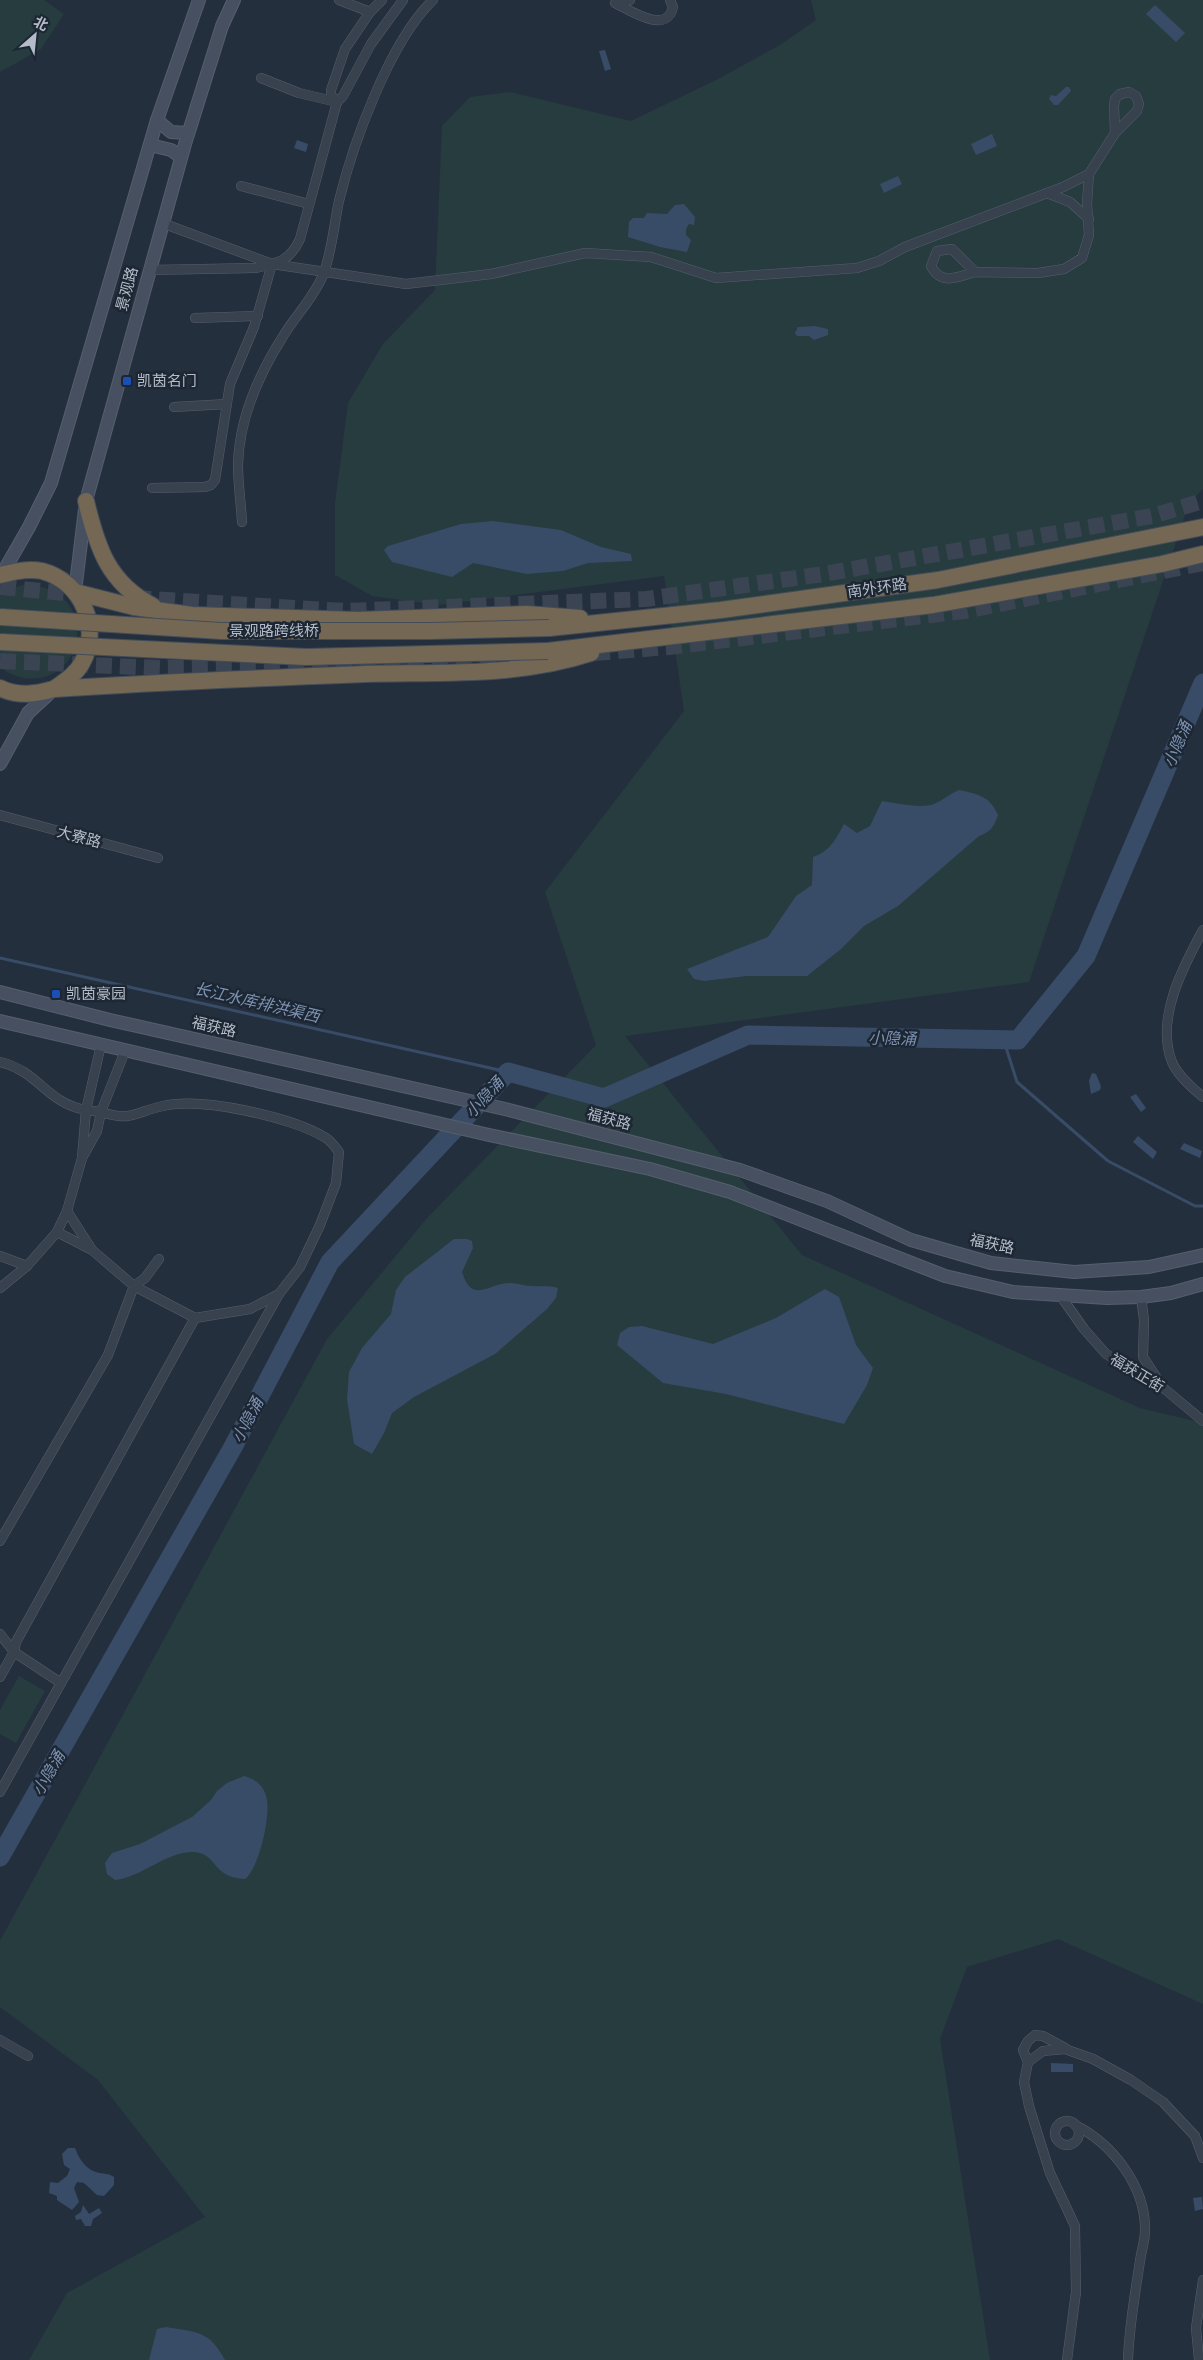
<svg xmlns="http://www.w3.org/2000/svg" width="1203" height="2360" viewBox="0 0 1203 2360" font-family="Overpass,'Noto Sans SC',sans-serif">
  <rect width="100%" height="100%" fill="#242f3e"/>
  <!-- green -->
  <g fill="#263c3f">
    <path d="M0,0H44L64,14L41,49L0,72Z"/>
    <path d="M811,0H1203V489L1189,503L1029,982L625,1036L802,1255L1140,1408L1203,1423V2004L1058,1939L967,1967L940,2039L990,2360H29L67,2293L205,2217L98,2080L0,2007V1941L327,1339L428,1217L596,1045L545,892L684,711L664,576L438,605L372,596L335,575V503L348,403L383,344L435,290L442,126L470,97L510,92L631,121L718,79L780,45L816,20Z"/>
    <path d="M23,585C102,585 88,687 24,678C15,676 7,673 0,667V596L10,589Z"/>
    <path d="M19,1676L45,1691L16,1743L0,1734V1710Z"/>
  </g>
  <!-- water -->
  <g fill="#394c67">
    <path d="M1155,5L1185,33L1176,42L1146,14Z"/>
    <path d="M605,50L611,69L605,71L599,51Z"/>
    <path d="M1066,87H1069L1071,91L1058,105H1054L1049,99L1051,95L1056,96Z"/>
    <path d="M992,134L997,146L976,155L971,144Z"/>
    <path d="M297,140L308,144L306,152L294,148Z"/>
    <path d="M898,176L902,184L884,193L880,184Z"/>
    <path d="M684,204L695,217L694,225L689,224L686,229V235L691,240L687,252L660,247L628,237L629,222L633,218H644L647,213L667,214L675,205Z"/>
    <path d="M815,326L828,329V335L814,340L809,336H797L795,333L798,327Z"/>
    <path d="M493,521L561,530L601,547L631,554L632,561L588,563L563,571L527,574L473,563L452,577L392,562L384,550L388,546L461,524Z"/>
    <path d="M959,790C978,794 990,796 998,815C994,826 991,832 979,836L898,906L864,926L841,949L807,976H747L704,981L694,979L687,969L768,937L796,896L812,885L813,857C830,851 836,839 844,824L857,833L870,826L882,801C897,803 920,809 934,804C943,800 950,794 959,790Z"/>
    <path d="M1092,1073L1096,1074L1101,1086L1100,1090L1091,1094L1089,1081Z"/>
    <path d="M1136,1094L1146,1108L1141,1112L1130,1097Z"/>
    <path d="M1138,1136L1157,1152L1153,1159L1133,1142Z"/>
    <path d="M1184,1143L1202,1151L1200,1158L1180,1149Z"/>
    <path d="M454,1239H467L472,1241L473,1248L462,1272C472,1305 489,1283 510,1283C517,1283 524,1286 530,1286C540,1287 548,1285 558,1288L556,1298L547,1309L495,1354L414,1397L392,1413L384,1433L372,1454L354,1444L347,1399L349,1372L362,1348L391,1314L396,1290L405,1277Z"/>
    <path d="M825,1289L839,1297L856,1345L873,1368L867,1385L844,1424L726,1394L663,1383L617,1345L620,1333L629,1327L642,1326L713,1344L776,1318Z"/>
    <path d="M244,1776C255,1779 263,1785 266,1796C272,1812 259,1869 245,1879C212,1878 217,1853 194,1852C164,1852 143,1877 115,1880L107,1874L105,1863L112,1853L140,1844L192,1817L211,1800L217,1791L227,1783Z"/>
    <path d="M1051,2063L1073,2064V2072H1051Z"/>
    <path d="M68,2148H75C79,2159 86,2170 99,2173C105,2174 108,2173 114,2177V2185L104,2196L97,2195L84,2183L77,2182L74,2188L79,2202L72,2210L57,2200V2196L49,2193L50,2182L58,2183L67,2176L70,2169L64,2165L62,2154Z"/>
    <path d="M1202,2197L1203,2209L1195,2211L1193,2198Z"/>
    <path d="M83,2205L89,2214L99,2208L102,2213L93,2219L91,2226H85L81,2219L76,2220L75,2216L81,2212Z"/>
    <path d="M166,2327C197,2333 208,2329 225,2360H149L157,2329Z"/>
  </g>
  <g fill="none" stroke-linecap="round" stroke-linejoin="round">
    <!-- stream -->
    <g stroke="#394c67" stroke-width="3">
      <path d="M0,958L508,1072"/>
      <path d="M1004,1041L1017,1082L1108,1161L1195,1206H1203"/>
    </g>
    <!-- river -->
    <path stroke="#394c67" stroke-width="19" d="M0,1857L233,1447L330,1262L508,1072L604,1098L748,1035L1018,1040L1086,956L1203,683"/>
    <!-- highway-tunnel -->
    <g stroke="#3a4453" stroke-width="16" stroke-dasharray="16 8" stroke-linecap="butt">
      <path d="M0,587L85,595"/>
      <path d="M135,598L345,611L646,599L824,574L1152,516L1203,501"/>
      <path d="M594,653L669,647L965,611L1203,563"/>
      <path d="M0,661L160,668L462,663L517,659"/>
    </g>
    <defs>
      <g id="street">
        <path d="M339,0L370,12"/>
        <path d="M630,0L615,3C631,11 667,35 673,7L670,0"/>
        <path d="M261,78L299,93L337,102"/>
        <path d="M337,102L331,95V90L345,49L370,12L382,0"/>
        <path d="M241,186L309,204"/>
        <path d="M1047,193L1070,202L1089,219"/>
        <path d="M162,223L272,264L406,284L491,274L585,253L651,257L716,278L857,268L879,261L905,247L1063,187L1089,174L1115,133L1137,111L1139,104L1136,96L1129,92L1120,94L1115,99L1114,106L1115,133"/>
        <path d="M149,270L256,268C278,263 290,261 300,239L337,102L343,96L371,44L403,0"/>
        <path d="M975,272C958,277 941,286 931,266L937,251L952,249L975,272L1038,273L1064,269L1082,258L1089,235L1087,203L1089,174"/>
        <path d="M195,318L258,316"/>
        <path d="M174,407L227,404"/>
        <path d="M152,488L205,487L211,485L215,480L230,384L254,327L272,264"/>
        <path d="M242,522C241,503 238,484 238,465C239,419 258,376 282,338C295,316 313,299 323,275C332,252 334,224 339,201C353,143 390,41 433,0"/>
        <path d="M0,815L158,858"/>
        <path d="M1203,930C1183,967 1155,1019 1172,1062C1178,1076 1192,1088 1203,1097"/>
        <path d="M101,1045L86,1110L101,1112L125,1051"/>
        <path d="M0,1062C39,1071 46,1103 86,1110L82,1158L67,1211L57,1232L27,1266L0,1288"/>
        <path d="M67,1211L92,1250L134,1286L195,1318L250,1309L279,1294L300,1267L320,1225L336,1183L339,1152C335,1147 331,1141 326,1138C292,1117 202,1097 163,1106C135,1112 132,1122 101,1112L97,1131L82,1158"/>
        <path d="M57,1232L92,1250"/>
        <path d="M0,1256L27,1266"/>
        <path d="M1060,1295L1084,1329L1106,1354L1161,1386L1203,1421"/>
        <path d="M1141,1297L1144,1320L1143,1357L1160,1383"/>
        <path d="M0,1541L108,1355L134,1286L145,1278L159,1259"/>
        <path d="M0,1634L14,1652L61,1683"/>
        <path d="M0,1677L14,1652L16,1642L195,1318"/>
        <path d="M0,1792L279,1294"/>
        <path d="M0,2040L28,2056"/>
        <path d="M1028,2062L1023,2050L1028,2041L1035,2035L1043,2036L1065,2048"/>
        <circle cx="1067" cy="2133" r="12"/>
        <path d="M1075,2125C1113,2144 1146,2187 1145,2231C1145,2241 1141,2252 1140,2261C1135,2294 1129,2327 1128,2360"/>
        <path d="M1067,2360L1076,2292L1075,2226L1050,2173L1029,2106L1024,2082L1028,2062L1043,2051L1065,2049L1093,2059L1131,2080L1163,2102L1195,2136L1203,2158"/>
        <path d="M1199,2360L1196,2328L1203,2280"/>
      </g>
      <g id="secondary">
        <path d="M157,120L171,132L188,133"/>
        <path d="M150,145L171,150L181,157"/>
        <path d="M2,574L29,527L51,483L157,120L199,0"/>
        <path d="M75,592L86,501L185,144L222,26L234,0"/>
        <path d="M0,764L28,713L54,689"/>
        <path d="M0,992L110,1020L509,1110L740,1170L827,1201L911,1240L991,1263L1074,1272L1149,1267L1203,1255"/>
        <path d="M0,1021L489,1135L650,1169L730,1192L945,1276L1013,1292L1107,1298L1141,1297L1171,1293L1203,1284"/>
      </g>
      <g id="highway">
        <path d="M86,501C97,547 108,583 153,606"/>
        <path d="M0,575C14,572 27,568 42,571C81,581 102,627 82,663C76,674 65,681 54,689"/>
        <path d="M75,592L134,607L192,615L358,620L526,614L580,618"/>
        <path d="M549,628L721,610L938,580L1203,527"/>
        <path d="M548,651L933,605L1162,564L1203,554"/>
        <path d="M0,688C18,697 36,694 54,689C158,682 261,678 365,674C440,672 519,677 591,653"/>
      </g>
    </defs>
    <!-- street casing -->
    <use href="#street" stroke="#565f6c" stroke-width="10"/>
    <!-- secondary casing -->
    <use href="#secondary" stroke="#565f6c" stroke-width="14"/>
    <!-- highway casing -->
    <use href="#highway" stroke="#434c59" stroke-width="18"/>
    <!-- street -->
    <use href="#street" stroke="#38414e" stroke-width="9"/>
    <!-- secondary -->
    <use href="#secondary" stroke="#465061" stroke-width="12"/>
    <!-- highway -->
    <use href="#highway" stroke="#746855" stroke-width="16"/>
    <defs>
      <g id="highway-bridge">
        <path d="M0,617L221,631H432L549,628"/>
        <path d="M0,642L306,657L548,651"/>
      </g>
    </defs>
    <!-- highway-bridge casing -->
    <use href="#highway-bridge" stroke="#434c59" stroke-width="18" stroke-linecap="butt"/>
    <!-- highway-bridge -->
    <use href="#highway-bridge" stroke="#746855" stroke-width="16"/>
  </g>
  <!-- markers -->
  <g fill="#1a4fb4" stroke="#1d2633" stroke-width="2">
    <rect x="122" y="376" width="10" height="10" rx="2.5"/>
    <rect x="51" y="989" width="10" height="10" rx="2.5"/>
  </g>
  <g text-anchor="middle" stroke-width="5" stroke-linejoin="round" paint-order="stroke">
    <!-- street labels -->
    <g font-size="15" fill="#b4bcc9" stroke="#1d2633">
      <text transform="translate(127 289) rotate(-75)" y="5">景观路</text>
      <text transform="translate(877 588) rotate(-8)" y="5">南外环路</text>
      <text x="274" y="636">景观路跨线桥</text>
      <text transform="translate(79 837) rotate(15)" y="5">大寮路</text>
      <text transform="translate(214 1027) rotate(13)" y="5">福获路</text>
      <text transform="translate(609 1119) rotate(15)" y="5">福获路</text>
      <text transform="translate(992 1244) rotate(12)" y="5">福获路</text>
      <text transform="translate(1137 1373) rotate(31)" y="5">福获正街</text>
    </g>
    <!-- poi labels -->
    <g font-size="15" fill="#b4bcc9" stroke="#1d2633" text-anchor="start">
      <text x="137" y="386">凯茵名门</text>
      <text x="66" y="999">凯茵豪园</text>
    </g>
    <!-- water labels -->
    <g font-size="16" font-style="italic" fill="#7c92b1" stroke="#1d2633">
      <text transform="translate(1177 744) rotate(-67)" y="6">小隐涌</text>
      <text transform="translate(257 1002) rotate(13)" y="6">长江水库排洪渠西</text>
      <text transform="translate(892 1038) rotate(1)" y="6">小隐涌</text>
      <text transform="translate(484 1097) rotate(-47)" y="6">小隐涌</text>
      <text transform="translate(247 1420) rotate(-62)" y="6">小隐涌</text>
      <text transform="translate(48 1773) rotate(-60)" y="6">小隐涌</text>
    </g>
  </g>
  <!-- north arrow -->
  <g transform="translate(35 35) rotate(27)" stroke="#1d2633" stroke-width="4" paint-order="stroke">
  <path d="M0-4L9 19L0 12L-9 19Z" fill="#b4bcc9"/>
  <text y="-8" font-size="14" font-weight="bold" text-anchor="middle" fill="#b4bcc9">北</text>
  </g>
</svg>
